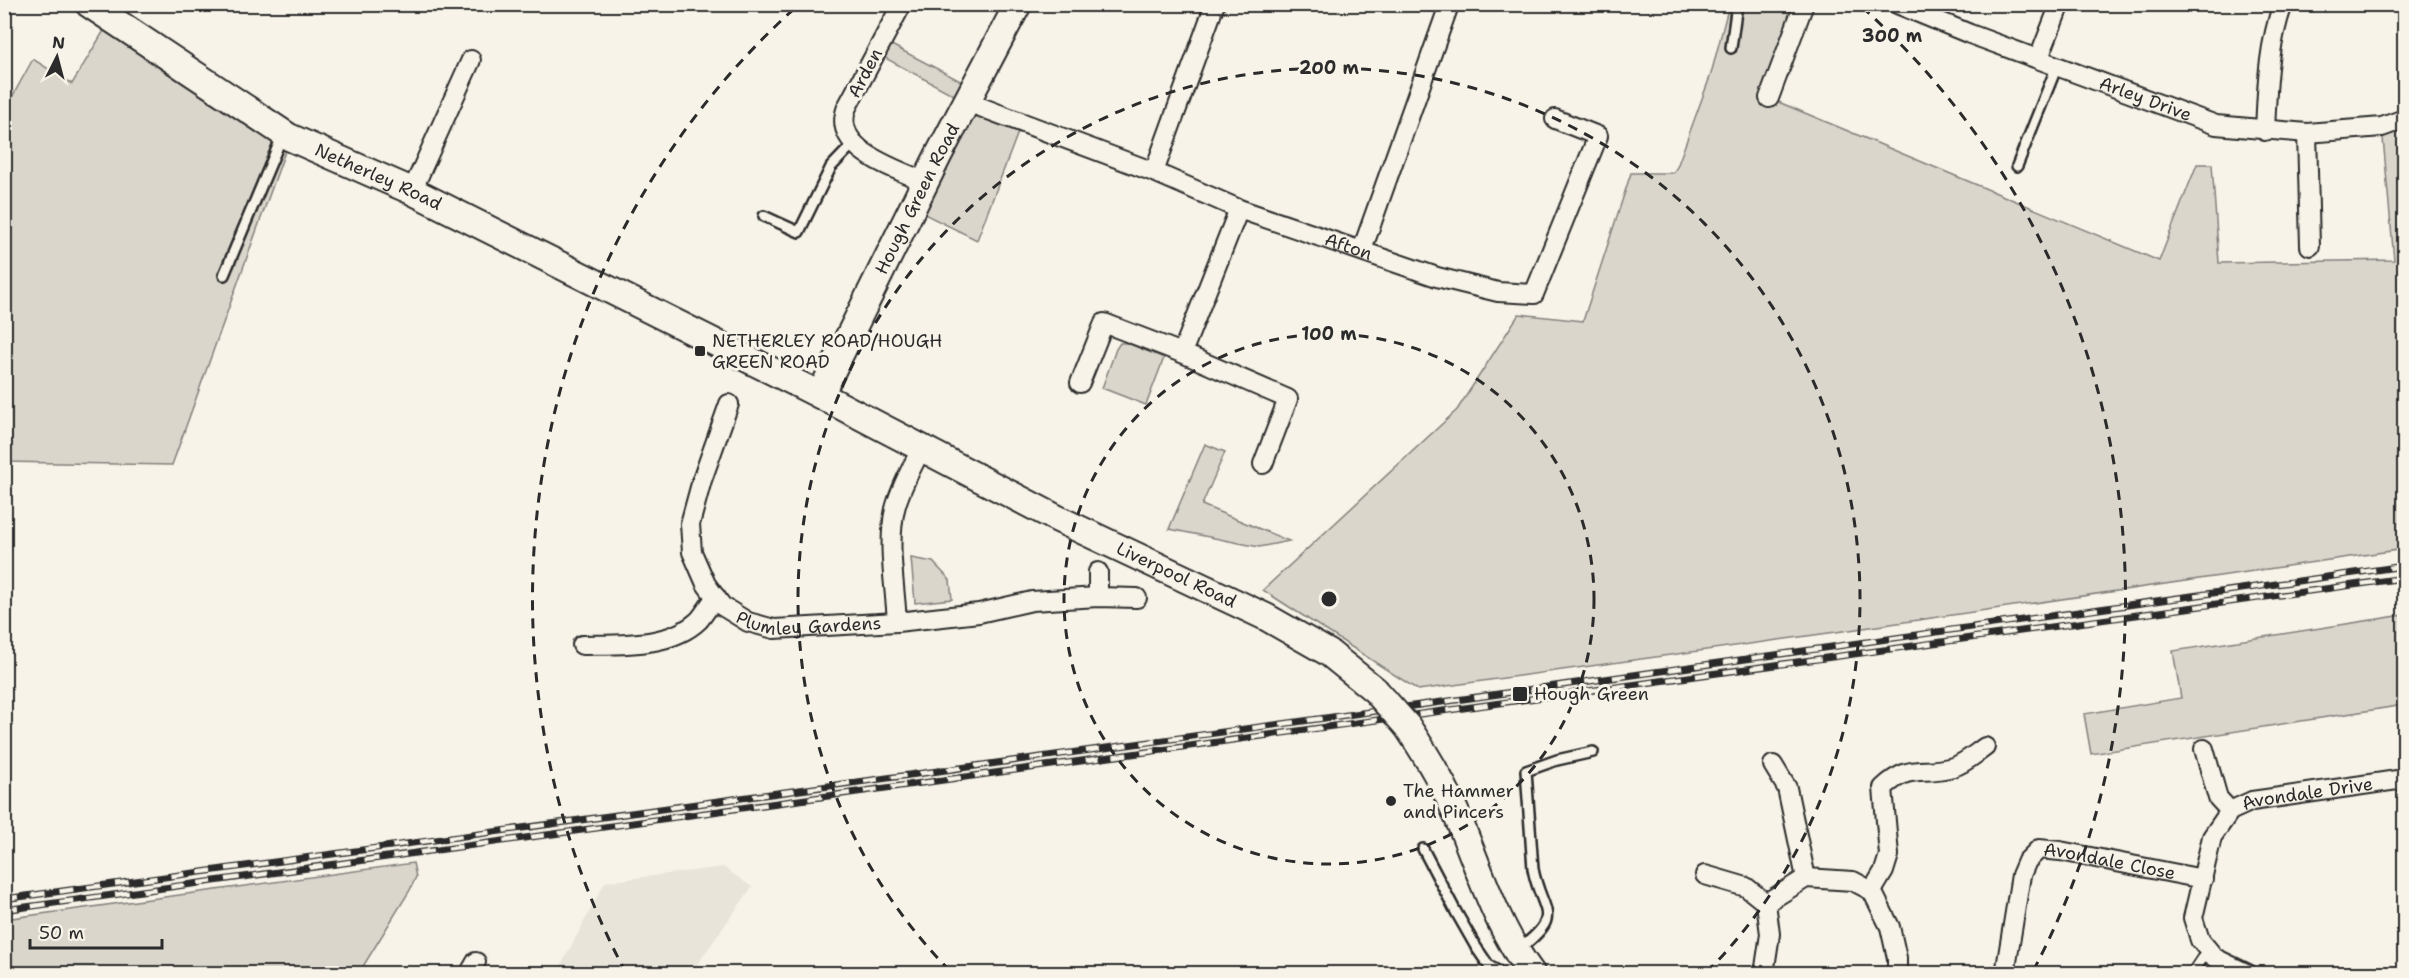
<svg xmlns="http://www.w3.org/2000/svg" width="2409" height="978" viewBox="0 0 2409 978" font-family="'Shantell Sans',sans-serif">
  <rect width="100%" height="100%" fill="#f7f3e8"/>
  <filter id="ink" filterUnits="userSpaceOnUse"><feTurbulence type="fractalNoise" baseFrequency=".0167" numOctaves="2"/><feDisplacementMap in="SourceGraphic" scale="12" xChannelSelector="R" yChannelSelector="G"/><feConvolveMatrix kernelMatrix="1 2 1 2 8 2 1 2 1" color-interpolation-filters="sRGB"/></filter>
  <g filter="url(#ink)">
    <!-- built -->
    <path fill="#e8e4da" d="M723,867L752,887L691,973H557L605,882Z"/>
    <!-- green -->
    <g fill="#dad6cc" stroke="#82807c" stroke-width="1.5">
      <path d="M1729,5H1804L1769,98L2159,261L2197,164H2212L2219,263L2394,260L2382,127L2404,119V549L1836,632L1418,690L1263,590L1457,410L1519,314L1583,321L1631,173H1673L1677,167L1711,74Z"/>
      <path d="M106,27L286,149L172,465L5,462V110L33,59L72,84Z"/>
      <path d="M882,40L974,88L967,102L1022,122L977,240L912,208L967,102L876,53Z"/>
      <path d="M1120,343H1127L1164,358L1146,405L1102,388L1116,349Z"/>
      <path d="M1205,444L1225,452L1202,505L1289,541L1259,547L1169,529Z"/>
      <path d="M911,558L933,562L950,580L952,599L915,603Z"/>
      <path d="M2404,615V705L2091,754L2084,714L2181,698L2173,651Z"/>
      <path d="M413,863L416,877L410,890L359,973H5V919Z"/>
    </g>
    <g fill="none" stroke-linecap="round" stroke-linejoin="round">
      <defs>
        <g id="lane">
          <path d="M1731,48L1737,4"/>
          <path d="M2017,166L2057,66"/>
          <path d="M764,216L799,232L831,167L853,144"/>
          <path d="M224,275L278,146L287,138"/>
          <path d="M1423,849L1456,912L1476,947L1489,966L1503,974"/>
          <path d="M1518,950C1565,914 1542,915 1533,869L1526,771L1557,760L1593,752"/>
          <path d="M2192,974L2208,950"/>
        </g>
        <g id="street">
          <path d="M902,4L847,107C830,150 896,168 925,182"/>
          <path id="s1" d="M1897,4L1970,34L2216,125L2307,133L2382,127L2404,119"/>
          <path d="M2039,58L2060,4"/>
          <path d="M1769,98L1804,4"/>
          <path id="s2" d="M967,102L1154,172L1239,209L1437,277L1498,292L1534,294L1598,136L1555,119"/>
          <path d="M2265,131C2267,87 2268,46 2283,4"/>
          <path d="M2307,133L2310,246"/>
          <path d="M1154,172L1215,4"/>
          <path d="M412,191L471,60"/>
          <path d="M1362,250L1448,8"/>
          <path d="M1182,353L1239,209"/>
          <path d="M1080,383L1104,323L1182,353L1288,399L1263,464"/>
          <path id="s3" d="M729,404L702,480L690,524L692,552L706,584L722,606L748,622L774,629L897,622L979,613L1032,601L1098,597L1137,598"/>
          <path d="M1098,572V597"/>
          <path d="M897,622C895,585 887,545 895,509C900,488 912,468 921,449"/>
          <path d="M582,645C619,644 670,648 699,620C705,613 710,604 716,597"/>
          <path d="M2204,749L2218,798L2230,811"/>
          <path d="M1773,765L1787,788L1806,878"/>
          <path d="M1705,875L1746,887L1766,903L1770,934L1764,974"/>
          <path d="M1872,891L1884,871L1889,855L1883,788C1911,762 1922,776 1953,767C1964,764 1975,754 1985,747"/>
          <path d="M1766,903L1806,878L1853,881L1872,891L1890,927L1897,958V974"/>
          <path d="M469,974L476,962"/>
          <path id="s4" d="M2005,974L2021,875L2027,861L2039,849L2060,851L2203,879"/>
          <path id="s5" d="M2248,974L2215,958L2200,940L2193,918L2212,837L2230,811L2252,801L2404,779"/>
        </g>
        <g id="secondary">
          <path id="s6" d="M89,4L289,137L412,191L820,395L1058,519L1266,617L1329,653L1375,690"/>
          <path id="s7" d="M820,395L938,156L1018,4"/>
          <path d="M1407,726C1425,753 1442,780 1455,811C1479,867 1495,925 1532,974"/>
        </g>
      </defs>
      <!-- lane casing -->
      <use href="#lane" stroke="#2b2b2b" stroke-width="14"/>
      <!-- street casing -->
      <use href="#street" stroke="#2b2b2b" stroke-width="22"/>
      <!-- secondary casing -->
      <use href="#secondary" stroke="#2b2b2b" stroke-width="30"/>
      <!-- lane -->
      <use href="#lane" stroke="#f7f3e8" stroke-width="9"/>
      <!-- street -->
      <use href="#street" stroke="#f7f3e8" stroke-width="18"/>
      <!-- secondary -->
      <use href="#secondary" stroke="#f7f3e8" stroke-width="26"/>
      <defs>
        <g id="rail">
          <path d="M4,899L1449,701L2404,566"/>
          <path d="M4,910L2404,578"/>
        </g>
      </defs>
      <!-- rail casing -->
      <use href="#rail" stroke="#2b2b2b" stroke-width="7"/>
      <!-- rail -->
      <use href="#rail" stroke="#f7f3e8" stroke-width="4.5" stroke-dasharray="14" stroke-linecap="butt"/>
      <defs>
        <path id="secondary-bridge" d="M1375,690L1407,726"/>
      </defs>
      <!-- secondary-bridge casing -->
      <use href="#secondary-bridge" stroke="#2b2b2b" stroke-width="30" stroke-linecap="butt"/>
      <!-- secondary-bridge -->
      <use href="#secondary-bridge" stroke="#f7f3e8" stroke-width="26"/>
    </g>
  </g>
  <!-- distance rings -->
  <g fill="none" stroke="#2b2b2b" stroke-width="3" stroke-dasharray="10 8">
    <circle cx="1329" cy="599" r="265"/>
    <path d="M950 971A531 531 0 1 1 1708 971"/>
    <path d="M626 973A796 796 0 0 1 796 7M1862 7A796 796 0 0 1 2032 973"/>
  </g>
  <!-- markers -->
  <g fill="#2b2b2b" stroke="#f7f3e8" stroke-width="2">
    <rect x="694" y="345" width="12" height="12" rx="3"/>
    <rect x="1512" y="686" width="16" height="16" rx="3"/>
    <circle cx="1391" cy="801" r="6"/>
  </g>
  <g text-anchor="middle" stroke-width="6" stroke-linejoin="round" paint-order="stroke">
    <!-- street labels -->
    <g font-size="18" fill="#2b2b2b" stroke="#f7f3e8">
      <text transform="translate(865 73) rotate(-62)" y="6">Arden</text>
      <text dy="6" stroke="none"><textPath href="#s1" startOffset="266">Arley Drive</textPath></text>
      <text dy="6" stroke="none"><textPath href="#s6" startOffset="338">Netherley Road</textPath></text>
      <text dy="6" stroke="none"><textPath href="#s7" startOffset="219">Hough Green Road</textPath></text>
      <text dy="6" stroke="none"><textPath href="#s2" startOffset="408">Afton</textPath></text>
      <text dy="6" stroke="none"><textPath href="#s6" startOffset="1230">Liverpool Road</textPath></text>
      <text dy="6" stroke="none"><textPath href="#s3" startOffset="308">Plumley Gardens</textPath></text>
      <text dy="6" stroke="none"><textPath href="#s5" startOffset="278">Avondale Drive</textPath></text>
      <text dy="6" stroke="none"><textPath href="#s4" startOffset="204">Avondale Close</textPath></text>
    </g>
    <!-- poi labels -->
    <g font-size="18" fill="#2b2b2b" stroke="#f7f3e8" text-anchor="start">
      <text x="712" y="347">NETHERLEY ROAD/HOUGH<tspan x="712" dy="21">GREEN ROAD</tspan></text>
      <text x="1534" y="700">Hough Green</text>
      <text x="1403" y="797">The Hammer<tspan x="1403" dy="21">and Pincers</tspan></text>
    </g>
  </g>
  <circle cx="1329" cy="599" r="9" fill="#2b2b2b" stroke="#f7f3e8" stroke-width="3"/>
  <g font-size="18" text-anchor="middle" font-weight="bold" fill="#2b2b2b" stroke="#f7f3e8" stroke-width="6" stroke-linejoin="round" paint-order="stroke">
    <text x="1892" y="42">300 m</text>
    <text x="1329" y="74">200 m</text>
    <text x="1329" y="340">100 m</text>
  </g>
  <!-- margin -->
  <rect width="2409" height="978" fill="none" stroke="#f7f3e8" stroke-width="24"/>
  <rect x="12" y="12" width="2385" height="954" fill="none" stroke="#2b2b2b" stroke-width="2" filter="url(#ink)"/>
  <!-- north arrow -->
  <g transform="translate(57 57) rotate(6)" stroke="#f7f3e8" stroke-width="4.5" paint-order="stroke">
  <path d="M0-4.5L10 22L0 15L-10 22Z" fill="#2b2b2b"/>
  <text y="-9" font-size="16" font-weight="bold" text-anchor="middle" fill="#2b2b2b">N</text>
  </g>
  <!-- scale -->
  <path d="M30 939v9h132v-9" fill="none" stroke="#2b2b2b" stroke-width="3"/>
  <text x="39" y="939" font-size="18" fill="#2b2b2b" stroke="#f7f3e8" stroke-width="4.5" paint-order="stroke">50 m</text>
</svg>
